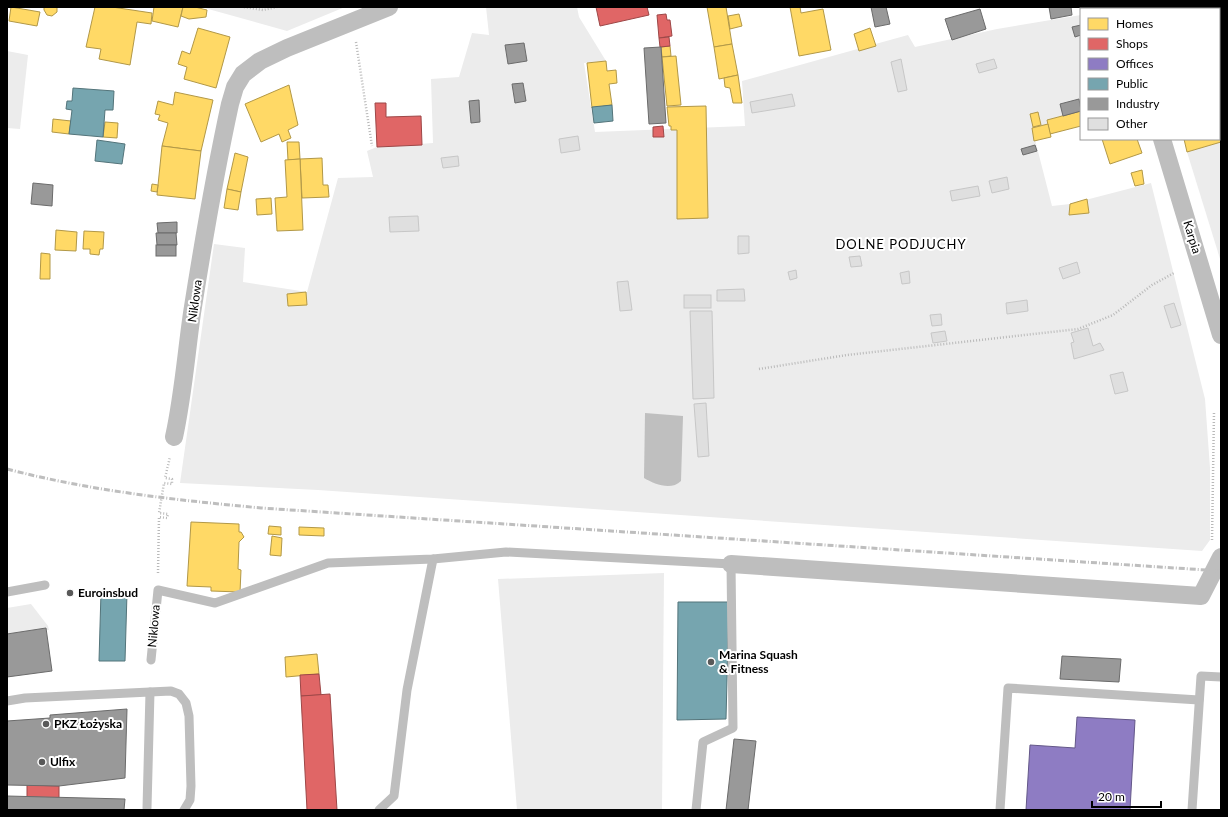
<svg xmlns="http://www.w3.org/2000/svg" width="1228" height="817" viewBox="0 0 1228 817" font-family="Lato,sans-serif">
  <rect width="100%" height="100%" fill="#fff"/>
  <!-- green -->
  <g fill="#ececec">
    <path d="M201,7H345L287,31Z"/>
    <path d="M486,7H577L579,17L606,61L584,63L595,132L745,126L742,81L908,35L915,47L997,29L1081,15V111L1047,120L1048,124L1032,128L1052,206L1070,204L1151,183L1205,399L1210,468V540L1202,551L318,490L180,483L214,244L245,248L243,282L307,292L338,178L373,177L367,151L377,147L433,143L431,79L459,77L472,33L489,35Z"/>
    <path d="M7,51L28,55L20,129L7,128Z"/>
    <path d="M1221,142V262L1187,152Z"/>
    <path d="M664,573L662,810H517L498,579Z"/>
    <path d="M31,604L48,626L49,630H46V628L7,634V608Z"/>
  </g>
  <!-- water -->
  <path fill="#bfbfbf" d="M645,413L683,416L681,481C671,491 654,484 644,478Z"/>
  <!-- homes -->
  <g fill="#ffd966" stroke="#b29847">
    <path d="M11,7L40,12L37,26L9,21Z"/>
    <path d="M57,7V12L52,16L47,15L44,10V7Z"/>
    <path d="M95,7H112L152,13L151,24L137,22L130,65L99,59L101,49L86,47Z"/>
    <path d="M154,7H183L178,27L152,21Z"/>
    <path d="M183,7H195L207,10L206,17L189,19L181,16Z"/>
    <path d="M707,7H726L732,44L714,47Z"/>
    <path d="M790,7H800L801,13L823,9L831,50L799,56Z"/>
    <path d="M739,14L742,26L730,29L728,16Z"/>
    <path d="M198,28L230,37L216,88L184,79L187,67L178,64L182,51L190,54Z"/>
    <path d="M870,28L876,46L859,51L854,34Z"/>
    <path d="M732,44L738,75L719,79L714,47Z"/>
    <path d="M670,46L671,56L662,57L661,47Z"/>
    <path d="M676,56L681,105L667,106L662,57Z"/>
    <path d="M606,61L607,71L616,70L617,83L609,84L612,105L592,108L587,63Z"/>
    <path d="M738,75L742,103H733L730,88L725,87L724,78Z"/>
    <path d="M289,85L298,125L288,130L291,138L282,142L279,134L261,142L245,104Z"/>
    <path d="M175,92L213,100L201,151L162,146L168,123L158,120L160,115L155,114L158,101L173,105Z"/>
    <path d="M706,106L708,218L677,219V130H671V126H669L667,107Z"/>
    <path d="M1081,111V126L1050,134L1047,120Z"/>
    <path d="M1038,112L1041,125L1033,127L1030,114Z"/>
    <path d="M53,119L71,121L69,134L52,132Z"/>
    <path d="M105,122L118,123L117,138L103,137Z"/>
    <path d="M1048,124L1051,137L1034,141L1032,128Z"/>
    <path d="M1219,137L1221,142L1187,152L1184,139H1219Z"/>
    <path d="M1102,139H1137L1142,153L1110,164Z"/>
    <path d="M287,142H299L300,159L288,160Z"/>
    <path d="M162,146L201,151L195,199L157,195Z"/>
    <path d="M235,153L248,157L241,192L227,189Z"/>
    <path d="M322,158L323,185H328L329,197L302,198L300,159Z"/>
    <path d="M300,159L303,230L277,231L275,198L287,197L285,160Z"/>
    <path d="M1142,170L1144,184L1135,186L1131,173Z"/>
    <path d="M152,184L158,185L157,192L151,191Z"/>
    <path d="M227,189L241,192L238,210L224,208Z"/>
    <path d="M271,198L272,214L257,215L256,199Z"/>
    <path d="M1087,199L1089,213L1069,215L1070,204Z"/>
    <path d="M56,230L77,232L76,251L55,250Z"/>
    <path d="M84,231L104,232L103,249H100L99,255L90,254V249H83Z"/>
    <path d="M41,253L50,254V279H40Z"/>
    <path d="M306,292L307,305L288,306L287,294Z"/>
    <path d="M191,522L239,524V532H241L244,537L239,542L238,569L241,570L240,592L211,591V587L187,586Z"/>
    <path d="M269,526L281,527V535L268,534Z"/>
    <path d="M299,527L324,528V536L299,535Z"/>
    <path d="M272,536L282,538L281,556L270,555Z"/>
    <path d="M317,654L319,674L286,677L285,657Z"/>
  </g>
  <!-- shops -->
  <g fill="#e06666" stroke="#9d4747">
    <path d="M596,7H647L649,15L600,26Z"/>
    <path d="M666,14L667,20H670L672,36L659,38L657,15Z"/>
    <path d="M669,37L670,46L660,47L659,38Z"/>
    <path d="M375,103H386V117L421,116L422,145L377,147Z"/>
    <path d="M663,126L664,137H653V127Z"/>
    <path d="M319,674L321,695L301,696L300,675Z"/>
    <path d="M330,694L337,810H307L301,696Z"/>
    <path d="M27,785L59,786V798L27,797Z"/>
  </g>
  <!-- offices -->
  <path fill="#8e7cc3" stroke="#635788" d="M1077,717L1135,720L1130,810H1026L1030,745L1075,748Z"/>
  <!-- public -->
  <g fill="#76a5af" stroke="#53747a">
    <path d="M73,88L114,91L113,110H105L103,137L69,134L72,110L66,109L67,101H72Z"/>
    <path d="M612,105L613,121L594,123L592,107Z"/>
    <path d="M97,140L125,144L122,164L95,161Z"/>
    <path d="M101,592L127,593L125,661H99Z"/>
    <path d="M678,602H729L726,719L677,720Z"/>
  </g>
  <!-- industry -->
  <g fill="#999" stroke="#6b6b6b">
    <path d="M871,7H886L890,24L875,27Z"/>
    <path d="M1049,7H1071L1072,15L1051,19Z"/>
    <path d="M980,9L986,29L952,40L945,19Z"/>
    <path d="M1081,25V35L1075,37L1072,27Z"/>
    <path d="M524,43L527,61L508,64L505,45Z"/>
    <path d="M661,47L666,123L649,124L644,48Z"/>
    <path d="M523,83L526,101L515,103L512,84Z"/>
    <path d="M1079,99L1081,111L1063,116L1060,104Z"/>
    <path d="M479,100L480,122L471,123L469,101Z"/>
    <path d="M1035,145L1037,151L1023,155L1021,149Z"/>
    <path d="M33,183L53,185L52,206L31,204Z"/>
    <path d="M177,222V233H158L157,223Z"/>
    <path d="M156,233H176L177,245H157Z"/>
    <rect x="156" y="245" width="20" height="11"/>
    <path d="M46,628L52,671L7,677V634Z"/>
    <path d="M1062,656L1121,659L1119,682L1060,679Z"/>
    <path d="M127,709L125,778L59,786L7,785V721L50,718V715Z"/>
    <path d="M734,739L756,741L748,810H726Z"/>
    <path d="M7,796L125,799L124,810H7Z"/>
  </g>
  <!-- building -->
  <g fill="#dfdfdf" stroke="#c7c7c7">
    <path d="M901,59L907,90L898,92L891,62Z"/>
    <path d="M994,59L997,68L979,73L976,64Z"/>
    <path d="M792,94L795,106L752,113L750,102Z"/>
    <path d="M578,136L580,150L561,153L559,139Z"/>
    <path d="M458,156L459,166L443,168L441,158Z"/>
    <path d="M1007,177L1009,189L992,193L989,181Z"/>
    <path d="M978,186L980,196L952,201L950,191Z"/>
    <path d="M418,216L419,231L390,232L389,217Z"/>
    <path d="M738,236H749V253L738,254Z"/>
    <path d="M860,256L862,266L851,267L849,257Z"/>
    <path d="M1077,262L1080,273L1063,279L1059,268Z"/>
    <path d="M796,270L797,278L790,280L788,272Z"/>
    <path d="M909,271L910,283L902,284L900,273Z"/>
    <path d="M628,281L632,310L620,311L617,282Z"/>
    <path d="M744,289L745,301H717V290Z"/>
    <rect x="684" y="295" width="27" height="13"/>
    <path d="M1027,300L1028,311L1007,314L1006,303Z"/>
    <path d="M1174,303L1181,325L1171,328L1164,306Z"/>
    <path d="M690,311H712L714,398L693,399Z"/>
    <path d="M941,314L942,325L932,326L930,315Z"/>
    <path d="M1088,328L1093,346L1100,343L1104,350L1074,359L1071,343L1074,342L1071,333Z"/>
    <path d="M945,331L947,341L933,343L931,333Z"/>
    <path d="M1123,372L1128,391L1115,394L1110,375Z"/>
    <path d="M706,403L709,456L698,457L694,404Z"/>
  </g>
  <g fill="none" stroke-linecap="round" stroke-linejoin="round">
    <!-- path -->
    <g stroke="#b9b9b9" stroke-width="2.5" stroke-dasharray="1 2" stroke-linecap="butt">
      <path d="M244,7L263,10L277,7"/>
      <path d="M356,42L372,146"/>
      <path d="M759,369L847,355L1078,329L1113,315L1152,285L1174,273"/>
      <path d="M1212,540L1214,412"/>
      <path d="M158,573L159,517L167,518L168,514L159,513L164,483L172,484V479L165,478L170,457"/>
    </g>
    <!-- lane -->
    <g stroke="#bebebe" stroke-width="9">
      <path d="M1148,7L1149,9"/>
      <path d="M1219,82L1221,83"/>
      <path d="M7,592L45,585"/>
      <path d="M151,660L158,590L215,603L328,563L433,559L506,552L731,564L733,728L703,742L696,810"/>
      <path d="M150,692L171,691L179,694L186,703L189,716L191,786L190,800L184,810"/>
      <path d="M7,701L25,698L150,692L147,808"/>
      <path d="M379,810L394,796L407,690L433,559"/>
      <path d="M1000,810L1008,688L1199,700"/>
      <path d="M1192,810L1201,676L1221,677"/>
    </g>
    <!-- street -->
    <g stroke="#bebebe" stroke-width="18">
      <path d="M1123,7L1124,9"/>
      <path d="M1162,139L1221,335"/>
      <path d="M174,437C183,396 186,355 192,313C203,243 215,173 230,104L235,87L243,74L260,61L287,48L389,7"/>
      <path d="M731,564L1201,596L1221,557"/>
    </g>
    <!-- rail -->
    <path stroke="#bebebe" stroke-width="3" stroke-dasharray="6 2 1 2" stroke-linecap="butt" d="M7,469C91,491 176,500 261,508L1221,571"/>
  </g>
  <!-- markers -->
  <g fill="#595959" stroke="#fff" stroke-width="1.5">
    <circle cx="70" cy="593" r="4"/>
    <circle cx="711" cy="662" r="4"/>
    <circle cx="46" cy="724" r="4"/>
    <circle cx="42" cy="762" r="4"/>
  </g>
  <g text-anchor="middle" stroke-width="4" stroke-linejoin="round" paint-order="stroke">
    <!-- street labels -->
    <g font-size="12" fill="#000" stroke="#fff">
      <text transform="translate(1192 237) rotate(73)" y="4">Karpia</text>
      <text transform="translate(195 301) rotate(-82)" y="4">Niklowa</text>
      <text transform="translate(154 626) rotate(-85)" y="4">Niklowa</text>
    </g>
    <!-- poi labels -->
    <g font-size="12" font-weight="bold" fill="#000" stroke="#fff" text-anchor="start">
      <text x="78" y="597">Euroinsbud</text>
      <text x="719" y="659">Marina Squash<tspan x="719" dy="14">&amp; Fitness</tspan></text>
      <text x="54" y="728">PKZ Łożyska</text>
      <text x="50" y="766">Ulfix</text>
    </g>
    <!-- neighbourhood labels -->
    <g font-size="13" letter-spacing="1" fill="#000" stroke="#fff">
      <text x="901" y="249">DOLNE PODJUCHY</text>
    </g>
  </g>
  <!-- border -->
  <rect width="1228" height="817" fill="none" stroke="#000000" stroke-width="16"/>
  <!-- legend -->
  <rect x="1080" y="8" width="140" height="132" fill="#ffffff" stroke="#999999"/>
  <rect x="1088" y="18" width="20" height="12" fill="#ffd966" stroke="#999999"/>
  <text x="1116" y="28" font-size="12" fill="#000000">Homes</text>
  <rect x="1088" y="38" width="20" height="12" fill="#e06666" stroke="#999999"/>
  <text x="1116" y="48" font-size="12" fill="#000000">Shops</text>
  <rect x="1088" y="58" width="20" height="12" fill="#8e7cc3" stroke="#999999"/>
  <text x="1116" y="68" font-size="12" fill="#000000">Offices</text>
  <rect x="1088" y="78" width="20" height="12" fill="#76a5af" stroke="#999999"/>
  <text x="1116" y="88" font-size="12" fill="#000000">Public</text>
  <rect x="1088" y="98" width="20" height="12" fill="#999999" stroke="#999999"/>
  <text x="1116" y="108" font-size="12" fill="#000000">Industry</text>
  <rect x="1088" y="118" width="20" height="12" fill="#dfdfdf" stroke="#999999"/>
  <text x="1116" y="128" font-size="12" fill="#000000">Other</text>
  <!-- scale -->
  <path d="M1092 801v6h69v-6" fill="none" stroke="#000000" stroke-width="2"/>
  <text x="1098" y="801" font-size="12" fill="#000000" stroke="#ffffff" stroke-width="3" paint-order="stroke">20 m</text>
</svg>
